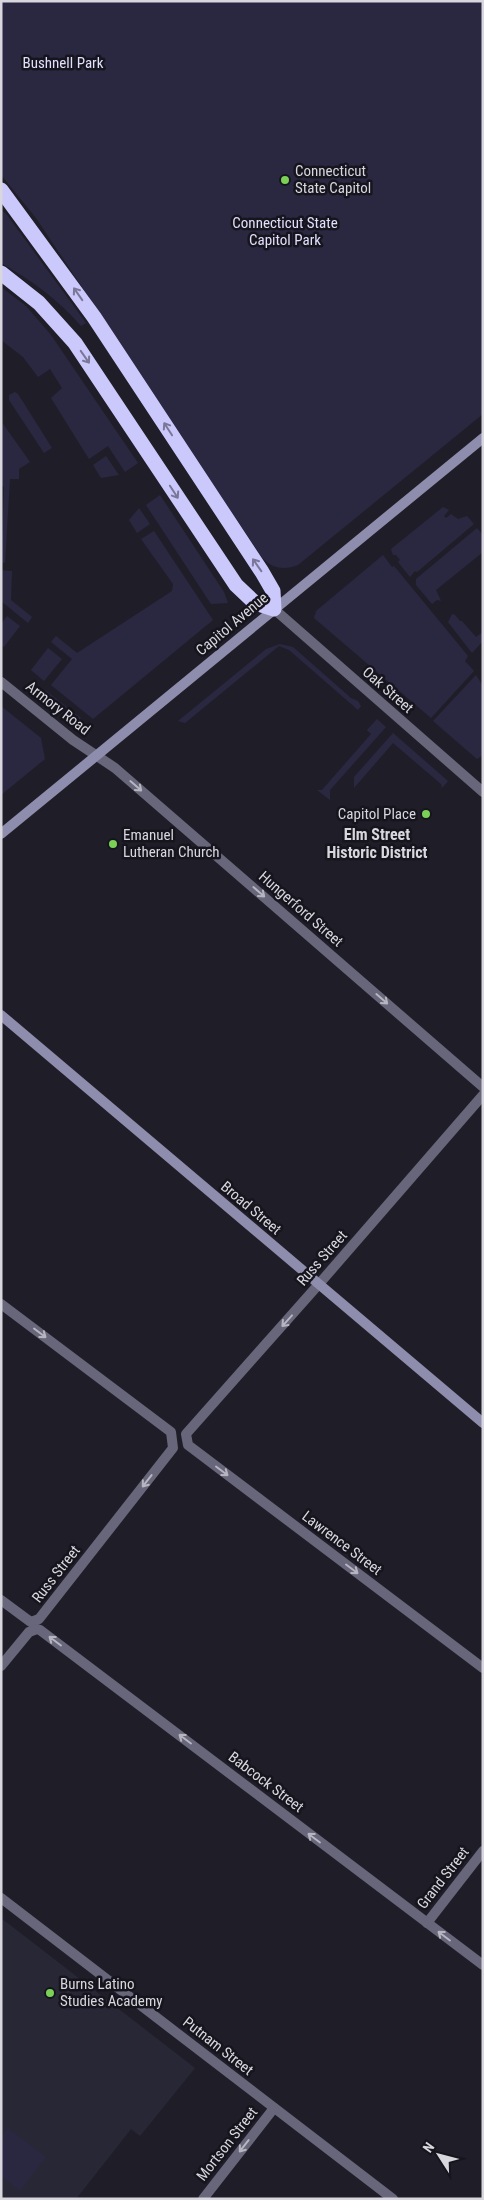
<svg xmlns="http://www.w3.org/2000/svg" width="484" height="2200" viewBox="0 0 484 2200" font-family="'Roboto Condensed',sans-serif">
  <rect width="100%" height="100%" fill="#1f1e28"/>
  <!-- built -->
  <path fill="#282736" d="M1,1918L195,2068L140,2136L131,2129L76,2199H1Z"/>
  <!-- green -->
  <g fill="#2a2741">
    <path d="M1,1H483V414L298,565C283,571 270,568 261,556L36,218L1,175Z"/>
    <path d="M1,209L7,215L86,323L81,326C58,299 31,280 1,263Z"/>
    <path d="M1,287L26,306L51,335L138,463L125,472L108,446L89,459L51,398L62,388L50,369L38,377L23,357L1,340Z"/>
    <path d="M15,392L18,394L52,448L44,453L9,400V395Z"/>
    <path d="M1,421L30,462L19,469V479H10L5,563L1,562L4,487L1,484Z"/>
    <path d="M106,456L119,475L101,478L93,465Z"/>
    <path d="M160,495L224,592L228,603L211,604L146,505Z"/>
    <path d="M443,507L449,510L444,516L446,518L451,514L458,519L467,516L474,524L417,572L415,571L410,577L398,562L400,560L396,555H393L391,549Z"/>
    <path d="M139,508L150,524L137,533L129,520Z"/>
    <path d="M477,528L483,535V552L436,590L441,601L437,600L432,604L416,585V579Z"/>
    <path d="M154,531L213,620L93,719L51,685L72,659L51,642L56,636L77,653L172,591L173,584L141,539Z"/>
    <path d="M383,555L392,567L394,566L468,656L465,661L474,671L431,718L314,618L316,611Z"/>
    <path d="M1,570L12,571L11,600L32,617L28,623L1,601Z"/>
    <path d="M452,614L455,615L460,621H462L476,637L483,632V641L472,653L448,622Z"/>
    <path d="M7,616L20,626L4,647L1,645V624Z"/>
    <path d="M280,644L293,647L351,698L358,701L361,706L358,710L289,650L279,646L185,723L178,721L266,649Z"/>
    <path d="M48,648L62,659L44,681L31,670Z"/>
    <path d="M476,675L483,686V755L477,759L433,721Z"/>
    <path d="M45,690L81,718L77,724L47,701Z"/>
    <path d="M1,706L41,738L45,759L1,795Z"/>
    <path d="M377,719L386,727L330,790V800L317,790H322L371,734L367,730Z"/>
    <path d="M393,733L448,781L442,788L441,784L393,743L354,788V777Z"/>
    <path d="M8,2128L46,2157L20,2191L1,2176V2137Z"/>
  </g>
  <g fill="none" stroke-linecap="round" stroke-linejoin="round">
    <!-- minor -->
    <g stroke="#67667a" stroke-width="10">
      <path d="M274,609L483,792"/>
      <path d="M1,682L73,740L115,768L483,1087"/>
      <path d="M483,1095L319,1284L186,1434L188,1445L192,1448L483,1668"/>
      <path d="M1,1304L171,1432L173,1448L39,1619L31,1622L28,1620L1,1600"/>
      <path d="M1,1666L29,1632L37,1629L40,1630L483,1965"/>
      <path d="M1,1898L393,2199"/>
      <path d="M427,1923L483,1851"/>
      <path d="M203,2199L274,2108"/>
    </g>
    <!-- secondary -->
    <g stroke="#8f8dae" stroke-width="10">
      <path d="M1,834L483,438"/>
      <path d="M1,1015L483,1423"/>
    </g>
    <!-- motorway -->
    <path stroke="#cbc8fb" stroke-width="15" d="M1,190L94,317L262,572L273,591L274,609L255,603L236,585L75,343L39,303L1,273"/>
  </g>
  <!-- one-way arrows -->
  <defs><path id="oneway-shaft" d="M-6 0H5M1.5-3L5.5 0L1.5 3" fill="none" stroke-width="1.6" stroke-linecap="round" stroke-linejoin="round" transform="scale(1.25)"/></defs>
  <g stroke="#7a7798">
    <use href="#oneway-shaft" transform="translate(78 294) rotate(-125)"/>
    <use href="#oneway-shaft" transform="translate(85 357) rotate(55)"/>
    <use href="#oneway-shaft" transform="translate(168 429) rotate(-123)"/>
    <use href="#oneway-shaft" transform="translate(174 492) rotate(57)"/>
    <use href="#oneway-shaft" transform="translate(257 565) rotate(-125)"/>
  </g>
  <g stroke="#b6b5c0">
    <use href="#oneway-shaft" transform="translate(136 786) rotate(41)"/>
    <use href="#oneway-shaft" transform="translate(259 892) rotate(41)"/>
    <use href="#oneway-shaft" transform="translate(382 999) rotate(41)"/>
    <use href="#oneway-shaft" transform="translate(287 1321) rotate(132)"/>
    <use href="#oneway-shaft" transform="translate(40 1333) rotate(37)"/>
    <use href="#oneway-shaft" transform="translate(222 1471) rotate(37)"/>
    <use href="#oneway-shaft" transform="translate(147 1481) rotate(128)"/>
    <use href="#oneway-shaft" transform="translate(352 1569) rotate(37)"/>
    <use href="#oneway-shaft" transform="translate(55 1641) rotate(-143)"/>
    <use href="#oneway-shaft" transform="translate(185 1739) rotate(-143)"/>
    <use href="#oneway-shaft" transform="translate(314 1838) rotate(-143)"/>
    <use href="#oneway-shaft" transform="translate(444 1936) rotate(-143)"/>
    <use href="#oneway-shaft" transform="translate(244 2146) rotate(128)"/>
  </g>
  <!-- markers -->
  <g fill="#7ad156" stroke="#16151e" stroke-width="2">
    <circle cx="285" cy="180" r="5"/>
    <circle cx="426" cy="814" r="5"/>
    <circle cx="113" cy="844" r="5"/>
    <circle cx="50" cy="1993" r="5"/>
  </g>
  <g text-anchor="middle" stroke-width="5" stroke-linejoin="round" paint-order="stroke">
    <!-- park labels -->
    <g font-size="15" fill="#e0dffd" stroke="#16151e">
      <text x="63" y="68">Bushnell Park</text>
      <text x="285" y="228">Connecticut State<tspan x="285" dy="17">Capitol Park</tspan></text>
    </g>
    <!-- poi labels -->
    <g font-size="15" fill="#d8d7de" stroke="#16151e" text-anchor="start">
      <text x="295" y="176">Connecticut<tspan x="295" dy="17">State Capitol</tspan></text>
      <text x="416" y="819" text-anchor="end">Capitol Place</text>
      <text x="123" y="840">Emanuel<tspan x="123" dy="17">Lutheran Church</tspan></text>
      <text x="60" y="1989">Burns Latino<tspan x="60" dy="17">Studies Academy</tspan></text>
    </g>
    <!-- street labels -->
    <g font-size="15" fill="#d8d7de" stroke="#16151e">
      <text transform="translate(232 624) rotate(-40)" y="5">Capitol Avenue</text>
      <text transform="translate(388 690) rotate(41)" y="5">Oak Street</text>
      <text transform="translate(58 708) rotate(38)" y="5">Armory Road</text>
      <text transform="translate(301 909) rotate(41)" y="5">Hungerford Street</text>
      <text transform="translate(251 1208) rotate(40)" y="5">Broad Street</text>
      <text transform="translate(322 1258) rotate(-49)" y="5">Russ Street</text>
      <text transform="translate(342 1543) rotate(37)" y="5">Lawrence Street</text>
      <text transform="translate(56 1574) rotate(-52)" y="5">Russ Street</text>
      <text transform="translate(266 1782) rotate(37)" y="5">Babcock Street</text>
      <text transform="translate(443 1878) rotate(-52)" y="5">Grand Street</text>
      <text transform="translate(218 2046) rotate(38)" y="5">Putnam Street</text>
      <text transform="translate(227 2144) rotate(-52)" y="5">Mortson Street</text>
    </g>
    <!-- neighbourhood labels -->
    <g font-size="16" font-weight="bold" fill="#d8d7de" stroke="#16151e">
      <text x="377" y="840">Elm Street<tspan x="377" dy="18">Historic District</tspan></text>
    </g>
  </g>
  <!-- border -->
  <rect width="484" height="2200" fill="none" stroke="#d8d7de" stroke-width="5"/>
  <!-- north arrow -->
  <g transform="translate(439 2155) rotate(306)" stroke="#16151e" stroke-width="4" paint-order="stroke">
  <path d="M0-4L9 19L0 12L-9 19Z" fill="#d8d7de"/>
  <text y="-8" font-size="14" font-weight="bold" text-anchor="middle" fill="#d8d7de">N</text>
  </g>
</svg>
